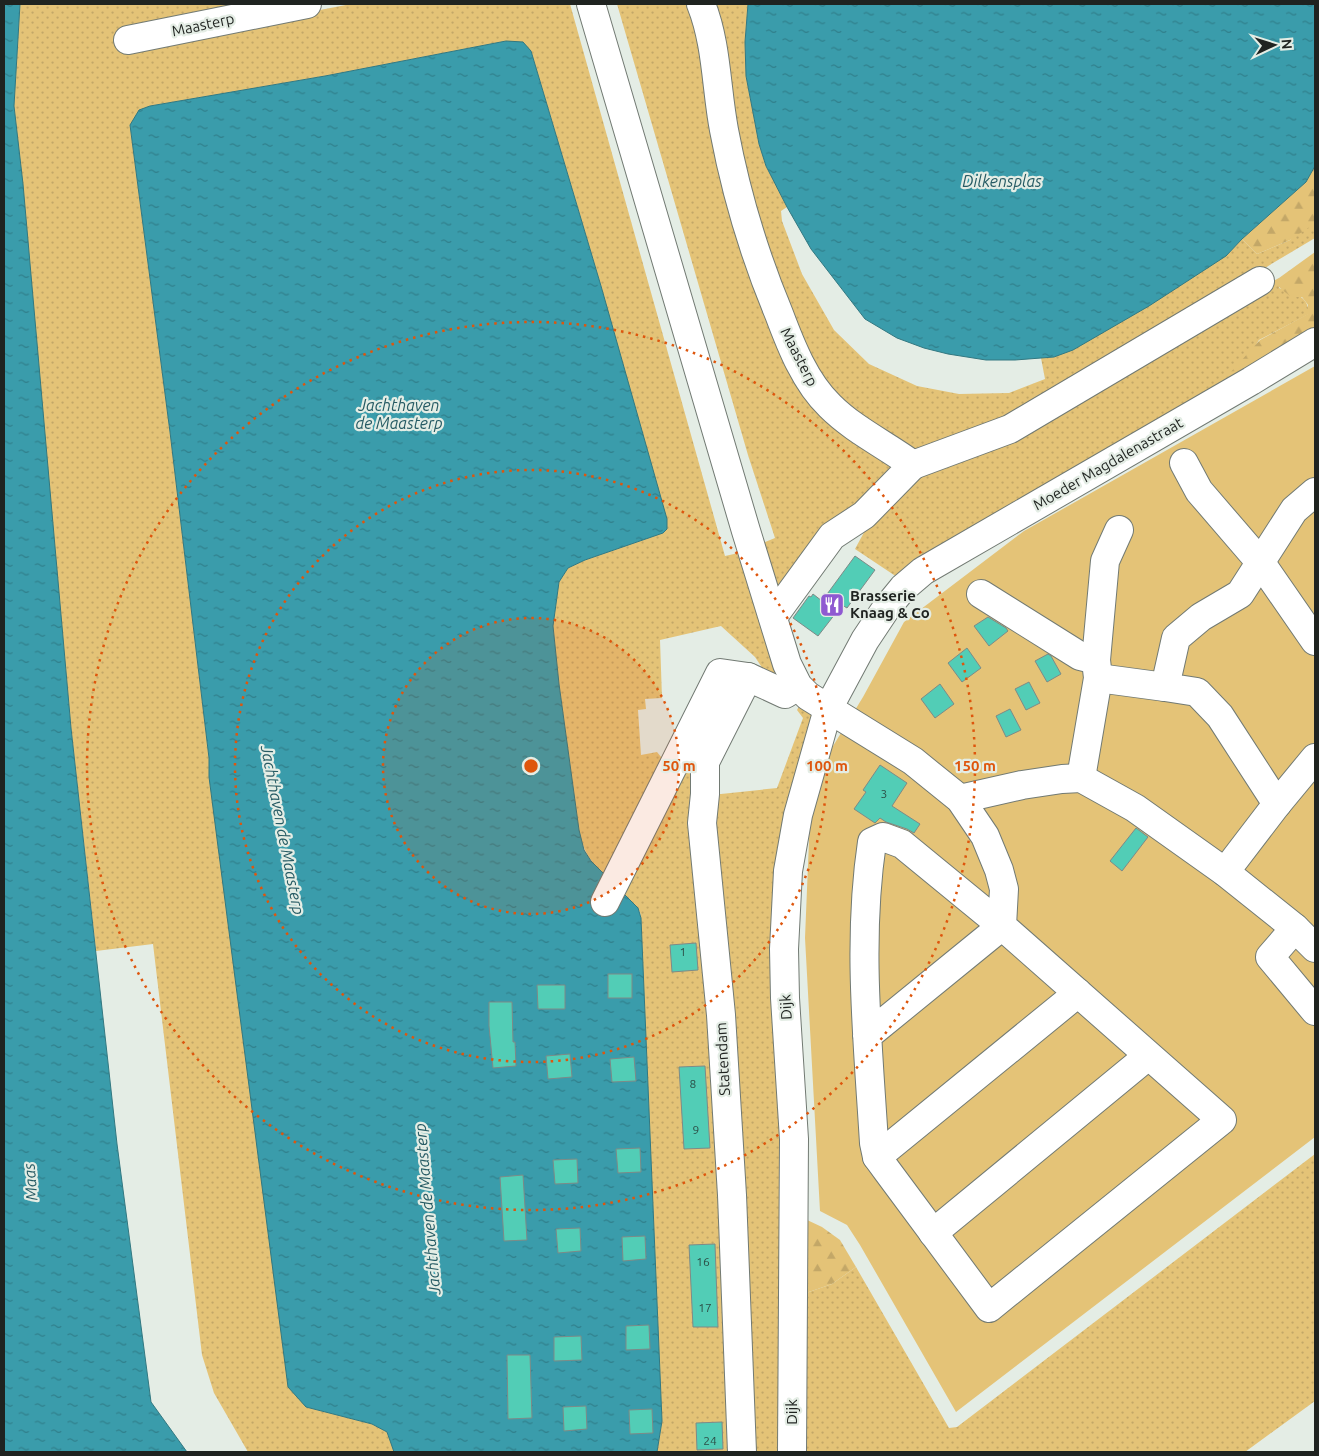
<svg xmlns="http://www.w3.org/2000/svg" width="1319" height="1456" viewBox="0 0 1319 1456" font-family="Ubuntu,sans-serif">
  <defs>
    <pattern id="grass-dots" width="8" height="8" patternUnits="userSpaceOnUse" patternTransform="scale(1.25)"><rect width="8" height="8" fill="#e4c377"/><path d="M2 2h.1M6 6h.1" fill="none" stroke="#c3a767" stroke-width="1.8" stroke-linecap="round"/></pattern>
    <pattern id="forest-firs" width="22" height="20" patternUnits="userSpaceOnUse" patternTransform="scale(1.25)"><rect width="22" height="20" fill="#e4c377"/><path d="M5 1l3.5 6h-7zM16 11l3.5 6h-7z" fill="#c3a767"/></pattern>
    <pattern id="water-ripples" width="26" height="14" patternUnits="userSpaceOnUse" patternTransform="scale(1.25)"><rect width="26" height="14" fill="#3a9cab"/><path d="M2 4q2-2 4 0t4 0M15 11q2-2 4 0t4 0" fill="none" stroke="#307f8b"/></pattern>
  </defs>
  <rect width="100%" height="100%" fill="#e4ede5"/>
  <!-- grass -->
  <g fill="url(#grass-dots)">
    <path d="M20,4H258L165,40L351,4H570L725,556L743,552L779,675L775,679L763,669L755,657L721,626L660,640L662,698L645,699L646,709L638,710L641,755L657,752L666,763L607,878C590,860 585,856 579,831L559,684L553,626L559,582L568,568L585,560L663,533L601,286L531,51L506,41L325,76L150,106L130,125L170,432L209,758V777L306,1407L372,1424L387,1432L394,1452H248L214,1393L202,1355L153,944L96,951L71,728L14,106Z"/>
    <path d="M617,4H697L788,343L898,463L779,596L760,544L775,538L748,455Z"/>
    <path d="M705,4H748L745,42L746,76L759,144L766,166L787,207L781,211L782,221L802,274L834,330L869,364L917,386L959,394L1009,393L1045,379L1041,358L1054,357L1226,256L1242,239L1257,254L1290,240L1314,210L1315,207V238L1015,417L913,456L840,411L764,268Z"/>
    <path d="M1279,278V288C1295,294 1308,295 1309,314L1259,340L1232,384L900,579L855,549L868,525L910,477Z"/>
    <path d="M801,703L809,709L813,720L783,1126L789,1452H657L662,1421L641,918L640,912L619,890L686,760L697,767L705,794H721L777,788L803,718L797,710Z"/>
    <path d="M1315,1154V1401L1245,1452H807L806,1293L832,1284L856,1267L949,1428L957,1427Z"/>
  </g>
  <!-- forest -->
  <g fill="url(#forest-firs)">
    <path d="M1315,166L1314,224L1290,240L1257,254L1242,239L1305,182Z"/>
    <path d="M1315,252V333L1232,384L1230,373L1260,340L1308,314V305L1302,297H1291L1279,287V278Z"/>
    <path d="M805,1219L822,1227L840,1240L856,1267L832,1284L806,1293Z"/>
  </g>
  <!-- park -->
  <path fill="#e4c377" d="M1315,366V1137L956,1412L860,1245L847,1225L820,1211L805,938L810,816L830,751L863,697L904,622L1024,531Z"/>
  <!-- water -->
  <g fill="url(#water-ripples)" stroke="#327881">
    <path d="M4,4H20L14,106L23,184L71,728L117,1144L151,1402L187,1452H4Z"/>
    <path d="M748,4H1315V166L1306,182L1242,239L1226,256L1149,306L1073,350L1054,357L1015,360H986L948,354L924,348L897,338L865,319L811,249L787,207L766,166L759,144L746,76L745,42Z"/>
    <path d="M506,41L523,42L531,51L601,286L667,519V529L663,533L585,560L568,568L559,582L553,626L559,684L579,830L584,850L591,861L638,908L641,918L662,1421L657,1452H394L387,1432L372,1424L306,1407L288,1387L209,777V758L170,432L130,125L139,110L150,106L325,76Z"/>
  </g>
  <!-- building -->
  <g fill="#52cdb6" stroke="#7e8a87">
    <path d="M855,556L875,570L847,608L842,605L818,636L793,618L809,596L811,597L813,594L822,601Z"/>
    <path d="M988,617L1006,628L1008,631L989,646L974,626Z"/>
    <path d="M967,648L981,668L962,682L948,663Z"/>
    <path d="M1048,654L1051,656L1061,674L1047,682L1035,661Z"/>
    <path d="M1029,682L1040,703L1026,710L1015,689Z"/>
    <path d="M940,684L954,704L935,718L921,699Z"/>
    <path d="M1010,709L1021,730L1006,737L996,716Z"/>
    <path d="M880,765L907,783L892,806L920,824L914,833L907,829L886,822L880,818L875,823L854,809L866,792L863,790Z"/>
    <path d="M1136,828L1148,837L1122,871L1110,861Z"/>
    <path d="M696,943L698,970L672,972L670,945Z"/>
    <rect x="608" y="974" width="24" height="24"/>
    <path d="M537,985H565V1009H538Z"/>
    <path d="M489,1002H512L513,1042H515L516,1066L493,1068L489,1026Z"/>
    <path d="M570,1054L572,1077L548,1079L546,1056Z"/>
    <path d="M634,1057L636,1081L612,1082L610,1059Z"/>
    <path d="M705,1066L710,1148L684,1149L679,1067Z"/>
    <path d="M640,1148L641,1172L618,1173L616,1149Z"/>
    <path d="M577,1159L578,1183L555,1184L553,1160Z"/>
    <path d="M523,1175L527,1240L504,1241L500,1177Z"/>
    <path d="M580,1228L581,1251L558,1253L556,1229Z"/>
    <path d="M645,1236L646,1259L623,1261L622,1237Z"/>
    <path d="M715,1244L718,1327H693L689,1245Z"/>
    <path d="M649,1325L650,1349L626,1350V1326Z"/>
    <path d="M581,1336L582,1360L554,1361V1337Z"/>
    <path d="M507,1355H530L532,1418L508,1419Z"/>
    <path d="M586,1406L587,1429L564,1431L563,1407Z"/>
    <path d="M652,1409L653,1433L630,1434L629,1410Z"/>
    <path d="M722,1422L723,1449L697,1450L696,1423Z"/>
  </g>
  <g fill="none" stroke-linecap="round" stroke-linejoin="round">
    <defs>
      <g id="minor">
        <path d="M591,4L746,531L787,664L798,686L808,696L913,761L960,799L985,836L999,870L1004,889L1002,926L1222,1120L989,1308L888,1172L877,1157L874,1143C868,1043 857,942 872,842L883,837L902,844L1002,926L867,1036"/>
        <path d="M701,4C717,44 716,88 724,130C736,194 754,254 779,314C791,346 805,382 830,406C854,430 886,445 913,465L864,515L832,536L773,617"/>
        <path d="M128,40L307,4"/>
        <path d="M1184,463L1199,491L1261,563L1315,641"/>
        <path d="M913,465L1010,429L1260,281"/>
        <path d="M981,594L1080,656L1096,660"/>
        <path d="M1098,678L1165,687"/>
        <path d="M1081,778L1098,678L1096,660L1105,561L1119,530"/>
        <path d="M960,799L1022,785L1062,779L1081,778L1135,808L1225,872L1295,928L1315,948"/>
        <path d="M1277,804L1220,716L1197,692L1165,687L1176,638L1201,617L1240,594L1294,510L1315,492"/>
        <path d="M1225,872L1277,804L1315,758"/>
        <path d="M605,902L720,673L748,677"/>
        <path d="M1295,928L1270,957L1315,1011"/>
        <path d="M877,1157L1078,993"/>
        <path d="M933,1233L1148,1056"/>
        <path d="M742,1452L732,1195L721,1015L702,823L705,794V762L748,677L785,694L798,686"/>
        <path d="M792,1452L794,1139L785,998L784,949L788,871L798,815L828,709L865,640L885,610L903,588L923,571L1251,381L1315,342"/>
      </g>
    </defs>
    <!-- minor casing -->
    <use href="#minor" stroke="#727a73" stroke-width="30"/>
    <!-- minor -->
    <use href="#minor" stroke="#fff" stroke-width="28"/>
  </g>
  <!-- distance rings -->
  <circle cx="531" cy="766" r="148" fill="#de560d" fill-opacity=".12"/>
  <g fill="none" stroke="#de560d" stroke-width="2.5" stroke-dasharray="2.5 5">
    <circle cx="531" cy="766" r="148"/>
    <circle cx="531" cy="766" r="296"/>
    <circle cx="531" cy="766" r="444"/>
  </g>
  <!-- icons -->
  <defs>
    <symbol id="restaurant-square" viewBox="-11 -11 22 22"><rect x="-9" y="-9" width="18" height="18" rx="4" fill="#8f59d1" stroke="#e4ede5"/><path d="M-5-6h1v4h1v-4h1v4h1v-4h1v5L-1.5 .5V6h-2V.5L-5-1ZM5-6V6H3V1.5H1.5Q1.5-4 5-6Z" fill="#fff"/></symbol>
  </defs>
  <g fill-rule="evenodd">
    <use href="#restaurant-square" x="818" y="591" width="28" height="28"/>
  </g>
  <g text-anchor="middle" stroke-width="4.5" stroke-linejoin="round" paint-order="stroke">
    <!-- number labels -->
    <g font-size="12" fill="#2c4e46">
      <text x="884" y="798">3</text>
      <text x="683" y="956">1</text>
      <text x="693" y="1088">8</text>
      <text x="696" y="1134">9</text>
      <text x="703" y="1266">16</text>
      <text x="705" y="1312">17</text>
      <text x="710" y="1445">24</text>
    </g>
    <!-- street labels -->
    <g font-size="15" fill="#1f2320" stroke="#e4ede5">
      <text transform="translate(203 25) rotate(-12)" y="5">Maasterp</text>
      <text transform="translate(799 357) rotate(63)" y="5">Maasterp</text>
      <text transform="translate(1108 464) rotate(-30)" y="5">Moeder Magdalenastraat</text>
      <text transform="translate(786 1007) rotate(-93)" y="5">Dijk</text>
      <text transform="translate(723 1059) rotate(-93)" y="5">Statendam</text>
      <text transform="translate(792 1412) rotate(-90)" y="5">Dijk</text>
    </g>
    <!-- poi labels -->
    <g font-size="15" font-weight="bold" fill="#1f2320" stroke="#e4ede5" text-anchor="start">
      <text x="850" y="601">Brasserie<tspan x="850" dy="17">Knaag &amp; Co</tspan></text>
    </g>
    <!-- water labels -->
    <g font-size="16" font-style="italic" fill="#265b64" stroke="#e4ede5">
      <text x="1002" y="187">Dilkensplas</text>
      <text x="399" y="411">Jachthaven<tspan x="399" dy="18">de Maasterp</tspan></text>
      <text transform="translate(283 830) rotate(79)" y="6">Jachthaven de Maasterp</text>
      <text transform="translate(30 1182) rotate(-95)" y="6">Maas</text>
      <text transform="translate(427 1209) rotate(-95)" y="6">Jachthaven de Maasterp</text>
    </g>
  </g>
  <circle cx="531" cy="766" r="8" fill="#de560d" stroke="#e4ede5" stroke-width="2.5"/>
  <g font-size="15" text-anchor="middle" font-weight="bold" fill="#de560d" stroke="#e4ede5" stroke-width="4.5" stroke-linejoin="round" paint-order="stroke">
    <text x="679" y="771">50 m</text>
    <text x="827" y="771">100 m</text>
    <text x="975" y="771">150 m</text>
  </g>
  <!-- border -->
  <rect width="1319" height="1456" fill="none" stroke="#1f2320" stroke-width="10"/>
  <!-- north arrow -->
  <g transform="translate(1274 45) rotate(86)" stroke="#e4ede5" stroke-width="4" paint-order="stroke">
  <path d="M0-4L9 19L0 12L-9 19Z" fill="#1f2320"/>
  <text y="-8" font-size="14" font-weight="bold" text-anchor="middle" fill="#1f2320">N</text>
  </g>
</svg>
